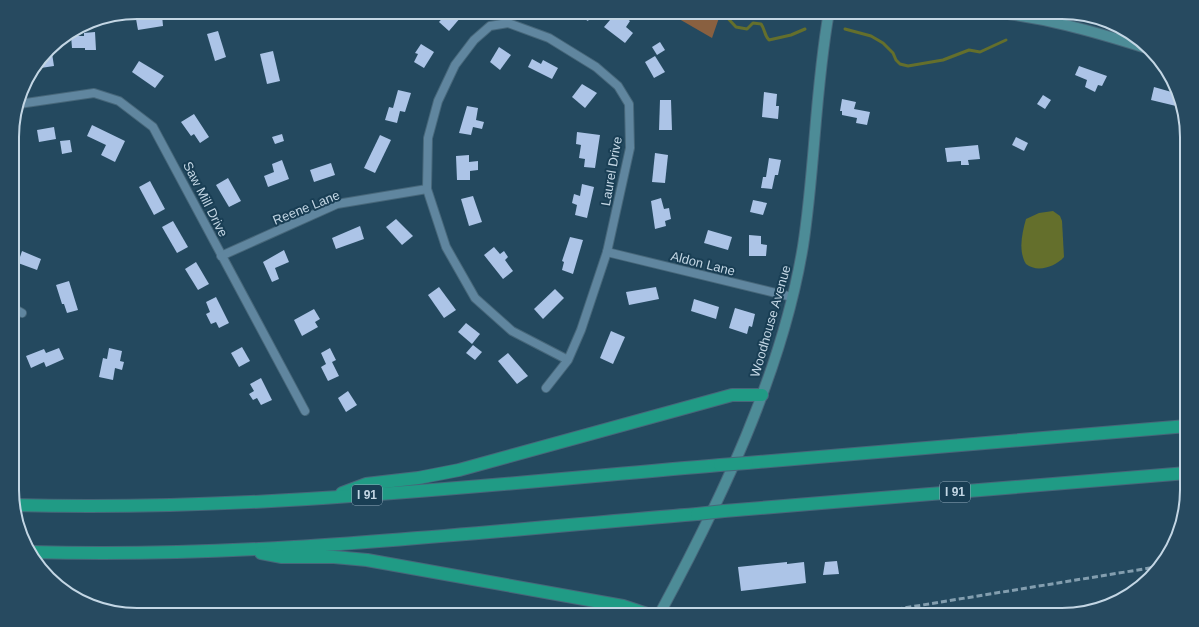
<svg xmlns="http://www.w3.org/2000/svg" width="1199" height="627" viewBox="0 0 1199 627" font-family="Arial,sans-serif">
  <rect width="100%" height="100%" fill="#24495f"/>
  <!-- green -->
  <path fill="#896040" d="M667,12H721L712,38Z"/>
  <!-- water -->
  <path fill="#646f2c" d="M1053,211L1060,216L1062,221L1064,257C1055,267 1037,273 1026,264C1018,251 1022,233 1026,219L1039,213Z"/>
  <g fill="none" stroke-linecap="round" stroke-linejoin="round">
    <!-- stream -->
    <g stroke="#646f2c" stroke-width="3">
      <path d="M722,12L736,27L747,29L753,23L761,24C765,29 764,35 769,40L791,35L805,29"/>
      <path d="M1089,20L1090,18"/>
      <path d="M845,29L871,36L883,43L893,53L896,60L900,64L908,66L943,60L969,50L980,52L1006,40"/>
    </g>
  </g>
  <!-- building -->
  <g fill="#acc4e7">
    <path d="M448,12H456L461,17L449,31L439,22Z"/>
    <path d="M572,12H593L588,21Z"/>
    <path d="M616,13L620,16L621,14L630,21L626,27L633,33L625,43L604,27Z"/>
    <path d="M162,15L163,26L138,30L136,19Z"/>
    <path d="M218,31L226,57L215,61L207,34Z"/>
    <path d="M95,32L96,50H85V48H72L71,36H84V33Z"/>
    <path d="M660,42L665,50L657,55L652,47Z"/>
    <path d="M421,44L434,52L424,68L414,62L418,54L415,53Z"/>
    <path d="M51,47L54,66L34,69L50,49Z"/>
    <path d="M499,47L511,55L500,70L490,62Z"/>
    <path d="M273,51L280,81L267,84L260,54Z"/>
    <path d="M655,56L665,72L654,78L645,62Z"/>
    <path d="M532,59L541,64L543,60L558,68L552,79L528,67Z"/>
    <path d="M139,61L164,76L155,88L132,72Z"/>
    <path d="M1079,66L1107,76L1102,86L1098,85L1095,92L1085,87L1087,80L1075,75Z"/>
    <path d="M582,84L597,93L585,108L572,97Z"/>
    <path d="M1154,87L1175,93L1178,99L1176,106L1151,100Z"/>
    <path d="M398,90L411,93L405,112L400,111L397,123L385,120L389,107L393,108Z"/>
    <path d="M764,92L777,94L776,106H779L778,119L762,117Z"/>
    <path d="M1043,95L1051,100L1045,109L1037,104Z"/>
    <path d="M842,99L856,102L854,109L870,112L867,125L856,123L857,118L842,115V111H840Z"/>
    <path d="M660,100H671L672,130H659Z"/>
    <path d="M467,106L478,108L476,120L484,122L482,129L473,127L471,135L459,133Z"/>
    <path d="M194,114L209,137L200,143L194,134L191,136L181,122Z"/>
    <path d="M92,125L125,141L115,162L101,155L106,145L87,136Z"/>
    <path d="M54,127L56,139L39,142L37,130Z"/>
    <path d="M577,132L600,135L595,168L584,167L585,159L579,158L581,145L576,144Z"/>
    <path d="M282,134L284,141L275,144L272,137Z"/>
    <path d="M380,135L391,140L375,173L364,168Z"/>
    <path d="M1016,137L1028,143L1024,151L1012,145Z"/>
    <path d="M70,140L72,152L62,154L60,141Z"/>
    <path d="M978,145L980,159L968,160L969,165H961V161L947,162L945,148Z"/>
    <path d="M655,153L668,155L665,183L652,182Z"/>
    <path d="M469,155V162L478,161V170L470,171V180H457L456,156Z"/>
    <path d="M769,158L781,160L778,175H775L772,189L761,188L763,177H766Z"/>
    <path d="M282,160L289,179L268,187L264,176L274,172L272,164Z"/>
    <path d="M331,163L335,175L314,182L310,170Z"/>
    <path d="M228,178L241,201L229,207L216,185Z"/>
    <path d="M150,181L165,209L154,215L139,187Z"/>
    <path d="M582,184L594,187L587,218L575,215L577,205L572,203L574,194L580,196Z"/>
    <path d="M473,196L482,222L469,226L461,199Z"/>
    <path d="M661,198L664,209L669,208L671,219L665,221L666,226L655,229L651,201Z"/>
    <path d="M753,200L767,203L763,215L750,212Z"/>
    <path d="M396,219L413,236L402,245L386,227Z"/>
    <path d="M173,221L188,247L177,253L162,227Z"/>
    <path d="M360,226L364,239L336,249L332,238Z"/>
    <path d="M708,230L732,237L728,250L704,243Z"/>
    <path d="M749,235L761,236V244L767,245L766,256H749Z"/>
    <path d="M570,237L583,240L573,274L562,270L564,262L562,261Z"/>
    <path d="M494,247L500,254L504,251L508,257L505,260L513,271L503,279L484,255Z"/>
    <path d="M284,250L289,262L275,268L279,279L272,282L263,262Z"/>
    <path d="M22,251L41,259L37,270L18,263Z"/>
    <path d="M196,262L209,284L198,290L185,269Z"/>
    <path d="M69,281L78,310L67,313L64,304H62L56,285Z"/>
    <path d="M439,287L456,310L444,318L428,295Z"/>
    <path d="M656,287L659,299L629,305L626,292Z"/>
    <path d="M555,289L564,298L543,319L534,309Z"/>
    <path d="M216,297L229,323L219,328L216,322L211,324L206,314L210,312L206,302Z"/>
    <path d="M694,299L719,307L716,319L691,311Z"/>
    <path d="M735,308L755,314L752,327L749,326L747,334L729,328Z"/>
    <path d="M314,309L320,319L315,322L318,327L302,336L294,320Z"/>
    <path d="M466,323L480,334L472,344L458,332Z"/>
    <path d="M611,331L625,337L613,364L600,358Z"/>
    <path d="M473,345L482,352L475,360L466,353Z"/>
    <path d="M242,347L250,361L239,367L231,353Z"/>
    <path d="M59,348L64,359L46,367L44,362L31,368L26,356L44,349L46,353Z"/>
    <path d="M109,348L122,351L120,361L124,362L122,370L115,368L113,380L99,377L103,358L107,359Z"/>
    <path d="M330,348L336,360L332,362L339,376L328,381L321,367L326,364L321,353Z"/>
    <path d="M508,353L528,376L517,384L498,361Z"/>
    <path d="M261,378L272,400L261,405L257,398L253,400L249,394L254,391L250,384Z"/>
    <path d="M348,391L357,405L346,412L338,398Z"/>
    <path d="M837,561L839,574L823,575L825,562Z"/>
    <path d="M787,562V564L804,562L806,583L741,591L738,567Z"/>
  </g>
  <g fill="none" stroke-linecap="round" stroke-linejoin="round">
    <defs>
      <g id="street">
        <path d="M19,104L94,93L119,101L153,127L305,411"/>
        <path d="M607,252L792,297"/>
        <path d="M221,256L337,204L427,189"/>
        <path d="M13,308L22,313"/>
        <path d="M546,388L568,360L581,330L607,252L630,148L629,104L618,86L596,67L549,38L508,23L490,26L474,40L455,65L438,101L428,138L427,189L446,247L475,298L512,331L568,360"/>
      </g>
      <g id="secondary">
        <path d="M990,12C1043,17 1092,31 1143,47"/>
        <path d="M659,615C720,502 782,374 803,246C815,169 815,89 829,12"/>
      </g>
      <g id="highway">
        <path d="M747,463L1187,426"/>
        <path d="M342,493L366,484L418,478L459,470L732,395H762"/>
        <path d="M13,505C249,512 485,485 720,465"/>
        <path d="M724,511L1187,473"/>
        <path d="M30,552C253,559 475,532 697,514"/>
        <path d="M261,553L282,557H334L367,560L623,606L650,615"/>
      </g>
    </defs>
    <!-- street casing -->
    <use href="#street" stroke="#47677a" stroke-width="10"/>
    <!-- secondary casing -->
    <use href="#secondary" stroke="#47677a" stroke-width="12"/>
    <!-- highway casing -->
    <use href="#highway" stroke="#47677a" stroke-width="14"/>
    <!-- street -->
    <use href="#street" stroke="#60869f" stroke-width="8"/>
    <!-- secondary -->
    <use href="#secondary" stroke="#4d8c97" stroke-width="10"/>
    <!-- highway -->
    <use href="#highway" stroke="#209b85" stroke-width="12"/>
    <!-- rail -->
    <path stroke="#839eaf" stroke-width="3" stroke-dasharray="6 3" stroke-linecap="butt" d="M861,615L1156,567"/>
    <defs>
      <g id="highway-bridge">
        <path d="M720,465L747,463"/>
        <path d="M697,514L724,511"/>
      </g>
    </defs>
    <!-- highway-bridge casing -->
    <use href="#highway-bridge" stroke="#47677a" stroke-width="14" stroke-linecap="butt"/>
    <!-- highway-bridge -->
    <use href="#highway-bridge" stroke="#209b85" stroke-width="12"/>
  </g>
  <g text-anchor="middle" stroke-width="4" stroke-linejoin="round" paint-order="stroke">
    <!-- shield labels -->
    <g fill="#193e54" stroke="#90a8b9" stroke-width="1">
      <rect x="940" y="482" width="30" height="20" rx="3"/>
      <rect x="352" y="485" width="30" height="20" rx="3"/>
    </g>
    <g font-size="12" font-weight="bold" fill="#c3d6e4">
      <text x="955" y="496">I 91</text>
      <text x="367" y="499">I 91</text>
    </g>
    <!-- street labels -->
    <g font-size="13" fill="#c3d6e4" stroke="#193e54">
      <text transform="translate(611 171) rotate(-80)" y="5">Laurel Drive</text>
      <text transform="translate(206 199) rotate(63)" y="5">Saw Mill Drive</text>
      <text transform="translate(306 207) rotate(-22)" y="5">Reene Lane</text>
      <text transform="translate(703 263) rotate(14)" y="5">Aldon Lane</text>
      <text transform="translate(770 321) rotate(-74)" y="5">Woodhouse Avenue</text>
    </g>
  </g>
  <!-- crop -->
  <path d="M0 0H1199V627H0ZM137 19H1062A118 118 0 0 1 1180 137V490A118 118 0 0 1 1062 608H137A118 118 0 0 1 19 490V137A118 118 0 0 1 137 19Z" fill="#274a60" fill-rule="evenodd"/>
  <path fill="none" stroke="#c3d6e4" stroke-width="2" d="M137 19H1062A118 118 0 0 1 1180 137V490A118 118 0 0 1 1062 608H137A118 118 0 0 1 19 490V137A118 118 0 0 1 137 19Z"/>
</svg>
